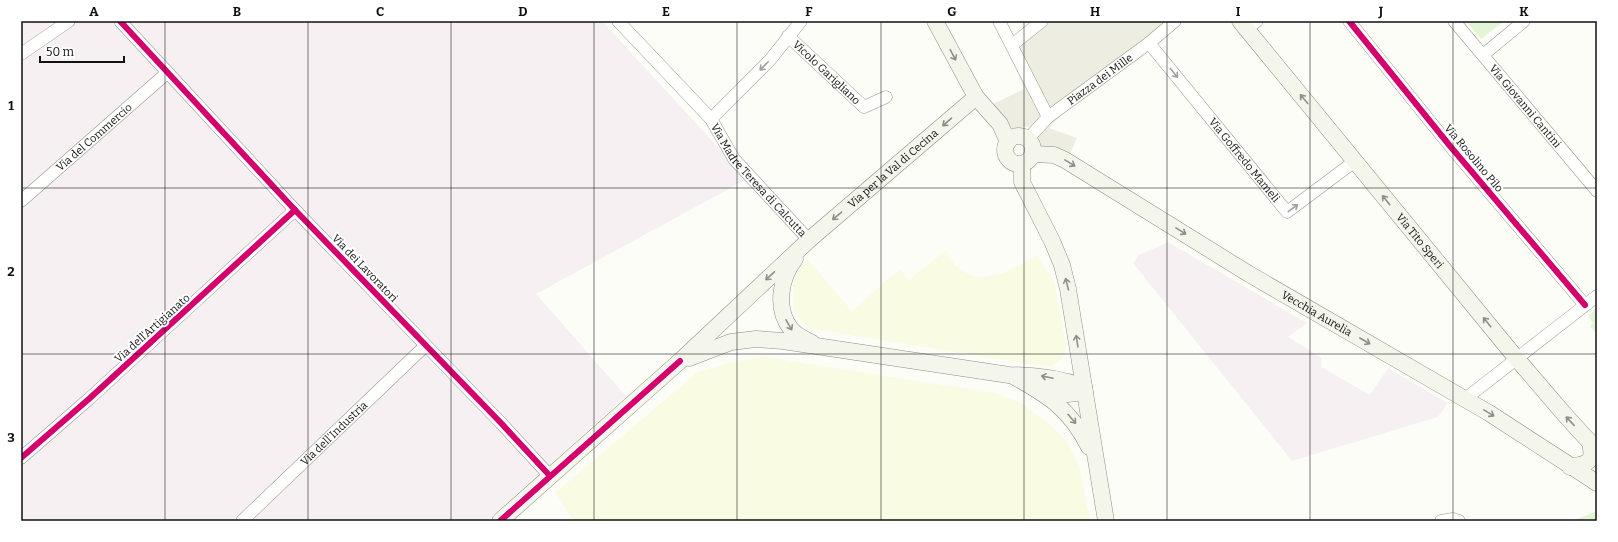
<svg xmlns="http://www.w3.org/2000/svg" width="1618" height="542" viewBox="0 0 1618 542" font-family="Bitter,serif">
  <rect width="100%" height="100%" fill="#fdfdf7"/>
  <!-- industrial -->
  <g fill="#f6f0f3">
    <path d="M21,21H602L747,179L536,294L626,396L487,521H21Z"/>
    <path d="M1168,242L1307,323L1288,337L1322,358L1321,367L1370,395L1388,368L1448,403L1438,417L1292,461L1133,263L1139,255Z"/>
  </g>
  <!-- farmland -->
  <g fill="#f9fbe2">
    <path d="M946,250L955,266L970,275L983,277L1003,273L1037,256L1054,282L1066,344L1065,354L1060,360L1052,366L1036,365L824,331L810,328L801,321L794,310L793,286L797,273L807,259L852,311L900,269L909,280Z"/>
    <path d="M764,357L994,393L1019,402L1045,420L1066,440L1079,465L1090,521H574L555,493L698,372L730,363Z"/>
  </g>
  <!-- green -->
  <g fill="#e2f5d5">
    <path d="M1466,21H1504L1481,39Z"/>
    <path d="M1597,308V334L1590,326L1593,323L1588,316Z"/>
    <path d="M1597,511V521H1572Z"/>
  </g>
  <!-- plaza -->
  <path fill="#eeede1" d="M1044,21H1181L1063,113L1049,128L1077,138L1069,156L1041,151L1039,139L1028,126L1014,130L991,105L1024,89L1011,57L1015,43Z"/>
  <g fill="none" stroke-linecap="round" stroke-linejoin="round">
    <defs>
      <g id="minor">
        <path d="M120,21L295,210L501,423L550,476"/>
        <path id="s1" d="M618,21L711,119L734,159L809,240"/>
        <path d="M999,21L1048,117"/>
        <path d="M1349,21L1450,146L1585,305"/>
        <path id="s2" d="M1454,21L1597,191"/>
        <path d="M1246,29L1257,21"/>
        <path id="s3" d="M788,36L864,107L886,97"/>
        <path id="s4" d="M1149,43L1287,212L1355,161"/>
        <path d="M1012,45L1042,21"/>
        <path d="M21,54L69,21"/>
        <path d="M1483,55L1524,21"/>
        <path d="M711,119L770,60L801,21"/>
        <path id="s5" d="M1028,139L1048,117L1149,43L1175,21"/>
        <path id="s6" d="M21,201L167,73"/>
        <path d="M1465,399L1597,296"/>
        <path d="M21,458L90,398L295,210"/>
        <path id="s7" d="M242,521L425,346"/>
        <path d="M1441,521L1453,519L1459,521"/>
      </g>
      <g id="secondary">
        <path d="M935,21L976,97L1000,124L1008,142"/>
        <path id="s8" d="M1240,21L1517,359L1565,415L1597,450"/>
        <circle cx="1019" cy="150" r="14"/>
        <path id="s9" d="M1033,154L1054,155L1065,160L1249,274L1489,413L1597,483"/>
        <path d="M1022,164V182L1052,241L1062,265L1068,289L1106,521"/>
        <path d="M795,259C780,278 775,309 791,329C796,336 805,339 812,343"/>
        <path d="M689,358L731,342L756,339L783,341L1009,375C1036,375 1059,378 1084,387"/>
        <path d="M1013,376C1049,396 1070,409 1089,447"/>
        <path d="M1043,392L1059,395L1085,392"/>
        <path d="M1570,467C1589,463 1594,463 1590,442"/>
        <path id="s10" d="M500,521L680,361L809,240L976,97"/>
      </g>
    </defs>
    <!-- minor casing -->
    <use href="#minor" stroke="#979795" stroke-width="13"/>
    <!-- secondary casing -->
    <use href="#secondary" stroke="#8e8e8b" stroke-width="17"/>
    <!-- minor -->
    <use href="#minor" stroke="#fffffe" stroke-width="12"/>
    <!-- secondary -->
    <use href="#secondary" stroke="#f5f6eb" stroke-width="16"/>
    <defs>
      <g id="cycleway">
        <path d="M120,21L295,210L501,423L550,476"/>
        <path d="M1349,21L1450,146L1585,305"/>
        <path d="M21,458L90,398L295,210"/>
        <path d="M500,521L680,361"/>
      </g>
    </defs>
    <!-- cycleway casing -->
    <use href="#cycleway" stroke="#fff" stroke-width="8"/>
    <!-- cycleway -->
    <use href="#cycleway" stroke="#d6006c" stroke-width="6"/>
  </g>
  <!-- one-way arrows -->
  <defs><path id="oneway-shaft" d="M-6 0H5M1.5-3L5.5 0L1.5 3" fill="none" stroke-width="1.6" stroke-linecap="round" stroke-linejoin="round"/></defs>
  <g stroke="#8e8f89">
    <use href="#oneway-shaft" transform="translate(953 55) rotate(62)"/>
    <use href="#oneway-shaft" transform="translate(1304 99) rotate(-130)"/>
    <use href="#oneway-shaft" transform="translate(947 122) rotate(139)"/>
    <use href="#oneway-shaft" transform="translate(1070 163) rotate(31)"/>
    <use href="#oneway-shaft" transform="translate(1386 200) rotate(-129)"/>
    <use href="#oneway-shaft" transform="translate(837 216) rotate(140)"/>
    <use href="#oneway-shaft" transform="translate(1181 231) rotate(32)"/>
    <use href="#oneway-shaft" transform="translate(770 276) rotate(137)"/>
    <use href="#oneway-shaft" transform="translate(1067 284) rotate(-104)"/>
    <use href="#oneway-shaft" transform="translate(1487 322) rotate(-129)"/>
    <use href="#oneway-shaft" transform="translate(789 325) rotate(60)"/>
    <use href="#oneway-shaft" transform="translate(1077 341) rotate(-99)"/>
    <use href="#oneway-shaft" transform="translate(1365 341) rotate(30)"/>
    <use href="#oneway-shaft" transform="translate(1047 377) rotate(-168)"/>
    <use href="#oneway-shaft" transform="translate(1489 413) rotate(31)"/>
    <use href="#oneway-shaft" transform="translate(1072 419) rotate(50)"/>
    <use href="#oneway-shaft" transform="translate(1570 421) rotate(-133)"/>
  </g>
  <g stroke="#a0a09f">
    <use href="#oneway-shaft" transform="translate(764 66) rotate(135)"/>
    <use href="#oneway-shaft" transform="translate(1174 73) rotate(51)"/>
    <use href="#oneway-shaft" transform="translate(1293 208) rotate(-37)"/>
  </g>
  <!-- grid -->
  <path fill="none" stroke="#111" stroke-width="1" stroke-opacity="0.55" d="M165,21V521M308,21V521M451,21V521M594,21V521M737,21V521M881,21V521M1024,21V521M1167,21V521M1310,21V521M1453,21V521M21,188H1597M21,354H1597"/>
  <g text-anchor="middle" stroke-width="4" stroke-linejoin="round" paint-order="stroke">
    <!-- street labels -->
    <g font-size="11" fill="#111" stroke="#fff">
      <text dy="4" stroke="none"><textPath href="#s3" startOffset="53">Vicolo Garigliano</textPath></text>
      <text dy="4" stroke="none"><textPath href="#s5" startOffset="94">Piazza dei Mille</textPath></text>
      <text dy="4" stroke="none"><textPath href="#s2" startOffset="111">Via Giovanni Cantini</textPath></text>
      <text dy="4" stroke="none"><textPath href="#s6" startOffset="97">Via del Commercio</textPath></text>
      <text transform="translate(1474 158) rotate(50)" y="4">Via Rosolino Pilo</text>
      <text dy="4" stroke="none"><textPath href="#s4" startOffset="151">Via Goffredo Mameli</textPath></text>
      <text dy="4" stroke="none"><textPath href="#s10" startOffset="528">Via per la Val di Cecina</textPath></text>
      <text dy="4" stroke="none"><textPath href="#s1" startOffset="213">Via Madre Teresa di Calcutta</textPath></text>
      <text dy="4" stroke="none"><textPath href="#s8" startOffset="284">Via Tito Speri</textPath></text>
      <text transform="translate(365 268) rotate(46)" y="4">Via dei Lavoratori</text>
      <text dy="4" stroke="none"><textPath href="#s9" startOffset="328">Vecchia Aurelia</textPath></text>
      <text transform="translate(152 328) rotate(-42)" y="4">Via dell'Artigianato</text>
      <text dy="4" stroke="none"><textPath href="#s7" startOffset="127">Via dell'Industria</textPath></text>
    </g>
  </g>
  <!-- border -->
  <rect width="1618" height="542" fill="none" stroke="#ffffff" stroke-width="44"/>
  <!-- scale -->
  <path d="M40 56v6h84v-6" fill="none" stroke="#111111" stroke-width="2"/>
  <text x="46" y="56" font-size="12" fill="#111111" stroke="#ffffff" stroke-width="3" paint-order="stroke">50 m</text>
  <rect x="22" y="22" width="1574" height="498" fill="none" stroke="#111" stroke-width="1.5"/>
  <g font-size="13" text-anchor="middle" font-weight="bold" fill="#111">
    <text x="94" y="16">A</text>
    <text x="237" y="16">B</text>
    <text x="380" y="16">C</text>
    <text x="523" y="16">D</text>
    <text x="666" y="16">E</text>
    <text x="809" y="16">F</text>
    <text x="952" y="16">G</text>
    <text x="1095" y="16">H</text>
    <text x="1238" y="16">I</text>
    <text x="1381" y="16">J</text>
    <text x="1524" y="16">K</text>
    <text x="11" y="110">1</text>
    <text x="11" y="276">2</text>
    <text x="11" y="442">3</text>
  </g>
</svg>
